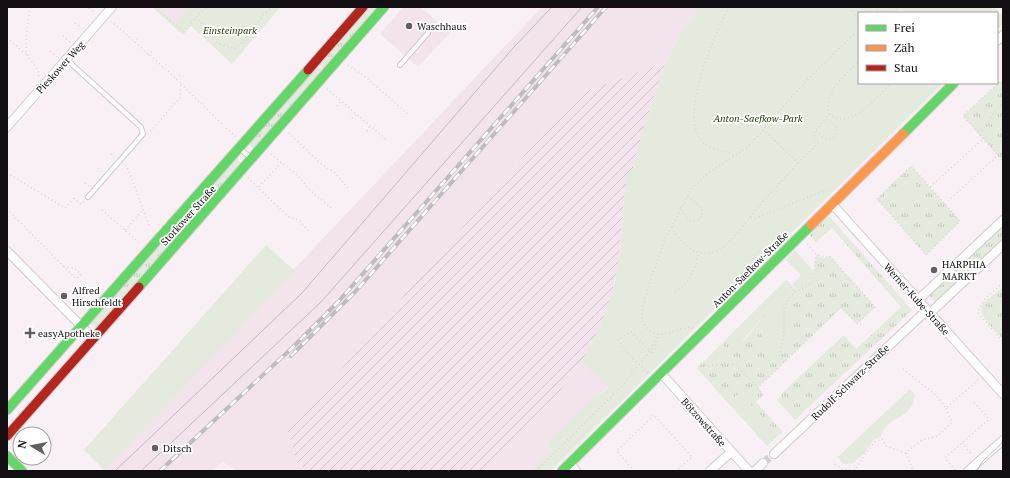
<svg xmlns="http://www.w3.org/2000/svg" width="1010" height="478" viewBox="0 0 1010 478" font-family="'PT Serif',serif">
  <defs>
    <pattern id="industrial-furrows" width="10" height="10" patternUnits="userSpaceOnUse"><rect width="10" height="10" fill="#f3e3ec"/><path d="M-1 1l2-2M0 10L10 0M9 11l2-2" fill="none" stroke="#cfc2c9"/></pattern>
    <pattern id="grass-tufts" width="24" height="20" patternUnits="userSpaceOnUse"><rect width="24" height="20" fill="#e4eadd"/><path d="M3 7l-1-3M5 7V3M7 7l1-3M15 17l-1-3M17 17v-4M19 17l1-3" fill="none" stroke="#c3c8bd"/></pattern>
  </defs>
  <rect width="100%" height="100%" fill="#f9f0f5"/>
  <!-- built -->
  <g fill="#f3e3ec">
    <path d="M157,7H190L175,24Z"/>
    <path d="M403,7H420L450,33L418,67L380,34Z"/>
    <path d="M542,7H699L678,38L666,62L576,95L288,431L297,461L307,471H237L223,462L212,471H103Z"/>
    <path d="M582,361L608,386L600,394L599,392L547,445L552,450L530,471H483L554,399Z"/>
  </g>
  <!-- industrial -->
  <path fill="url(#industrial-furrows)" d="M666,62L643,129L633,168L625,190L618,266L609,304L601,325L582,361L554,399L483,471H307L297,461L288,431L576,95Z"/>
  <!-- grass -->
  <g fill="url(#grass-tufts)">
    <path d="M365,7H379L324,69L317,62Z"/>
    <path d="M315,64L323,71L254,149L246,143Z"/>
    <path d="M1003,79V161L963,116Z"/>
    <path d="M235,157L241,163L96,328L89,322Z"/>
    <path d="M911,166L960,221L926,255L877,199Z"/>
    <path d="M829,216L912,310L795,420L777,400L782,396L781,394L844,335L856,349L901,307L832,228L816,242L808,233Z"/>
    <path d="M1003,224V241L938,302H935L928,294Z"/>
    <path d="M816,255L823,258L830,256L875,307L857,324L841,308L758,387L763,395L756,402L783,432L779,435L751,405L745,394L740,393L728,403L697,368L705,360L709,364L726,350L722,344L726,339L733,345L744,341L764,315L778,305L784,303L793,292L784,282L786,280L797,291L812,283Z"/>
    <path d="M1003,287V339C995,330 977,316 982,304Z"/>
  </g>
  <!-- green -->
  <g fill="#e4eadd">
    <path d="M152,7H157L175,24L190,7H280L232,64L191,26L183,35Z"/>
    <path d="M699,7H995L1003,18V24L997,29V13H859V83H943L551,471H530L552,450L547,444L598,392L601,394L608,387L582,361L601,325L615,282L620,250L625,190L628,173L633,168L643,129L666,62L678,38Z"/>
    <path d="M909,181L916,184L918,191L914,200L906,204L900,201L898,196L905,183Z"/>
    <path d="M266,245L295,271L104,470L84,450Z"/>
    <path d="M795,250L813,271L812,283L797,291L792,285L801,275L786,260Z"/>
    <path d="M784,282L793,292L784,303L778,305L764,315L741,343L733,345L726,339Z"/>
    <path d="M782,304L790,306C795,315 797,338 788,346C783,351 775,350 769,348C753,329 760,314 782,304Z"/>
    <path d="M722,344L726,350L720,362L709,364L705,360Z"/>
    <path d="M910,389L915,395C914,400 912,407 908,411C899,420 883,422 881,437L873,440L865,453L853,463L843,464L838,457Z"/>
    <path d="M740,393L745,394L751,405L779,435L767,446L728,403Z"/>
  </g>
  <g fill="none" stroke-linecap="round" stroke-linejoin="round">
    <!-- street-tunnel -->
    <path stroke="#d6ced3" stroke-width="8" stroke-dasharray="8 4" stroke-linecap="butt" d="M763,463L774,454"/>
    <defs>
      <g id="lane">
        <path d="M67,60L141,127L143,134L88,197"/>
        <path d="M400,65L428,33"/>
        <path d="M239,148L252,159"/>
      </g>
      <g id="street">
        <path d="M997,41L1003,35"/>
        <path d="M7,127L112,7"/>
        <path d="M832,204L1003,394"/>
        <path d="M7,251L93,338"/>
        <path d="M918,300L1003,220"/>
        <path d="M930,313L1003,245"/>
        <path d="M661,373L749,471"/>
        <path d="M774,454L927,310"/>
        <path d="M570,463L576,471"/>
        <path d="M710,471L731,452"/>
        <path d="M755,471L763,463"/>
        <path d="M968,471L1003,440"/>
      </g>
      <g id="fast">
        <path d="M903,134L954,83"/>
        <path d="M139,287L384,7"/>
        <path d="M7,410L308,70"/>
        <path d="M7,456L22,471"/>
        <path d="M562,471L811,225"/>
      </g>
      <path id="slow" d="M811,225L903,134"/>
      <g id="jam">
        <path d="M308,70L363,7"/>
        <path d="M7,436L139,287"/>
      </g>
    </defs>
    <!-- lane casing -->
    <use href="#lane" stroke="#d1cacd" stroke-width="6"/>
    <!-- street casing -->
    <use href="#street" stroke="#d1cacd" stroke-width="10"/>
    <!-- fast casing -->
    <use href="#fast" stroke="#d1cacd" stroke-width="11"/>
    <!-- slow casing -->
    <use href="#slow" stroke="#d1cacd" stroke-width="11"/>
    <!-- jam casing -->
    <use href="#jam" stroke="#d1cacd" stroke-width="11"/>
    <!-- path -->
    <g stroke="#d9d6d8" stroke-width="1.5" stroke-dasharray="1 3" stroke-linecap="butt">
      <path d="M30,7C29,19 24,43 27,54C31,64 41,67 38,79"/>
      <path d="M155,7L183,31L206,7"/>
      <path d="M729,7C715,34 680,112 700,139C709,151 723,150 735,155"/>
      <path d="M851,7L859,23"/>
      <path d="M89,8L95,13"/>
      <path d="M812,8L815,7"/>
      <path d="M874,13L880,7"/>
      <path d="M894,13L898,7"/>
      <path d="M196,17L218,43L234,49L241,44L263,15L273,7"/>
      <path d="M111,21L181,83L180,98L148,134"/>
      <path d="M75,23L82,28"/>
      <path d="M63,36L71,43"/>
      <path d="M7,38L28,56"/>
      <path d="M134,42L138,38"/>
      <path d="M50,51L58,58"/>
      <path d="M148,55L153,50"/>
      <path d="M348,65L368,79L410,116"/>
      <path d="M163,68L167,63"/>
      <path d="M176,79L181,75"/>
      <path d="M1003,79L963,116L1003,161"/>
      <path d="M181,84L222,124"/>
      <path d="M327,89L387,140"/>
      <path d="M337,106L341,101"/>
      <path d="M829,114C852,131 875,98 892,83"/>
      <path d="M352,118L356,114"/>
      <path d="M226,128L236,137"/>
      <path d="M367,131L370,126"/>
      <path d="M816,131C822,137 827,143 835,136L837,127L826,118"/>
      <path d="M289,133L320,163L334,172L348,188"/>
      <path d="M980,135L995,111L1003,103"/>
      <path d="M111,154L115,158"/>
      <path d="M271,154L298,176L311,191L331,208"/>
      <path d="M798,163L818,143L813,134L829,114C823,91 845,76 859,61"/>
      <path d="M125,165L128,169L150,228"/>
      <path d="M98,168L102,172"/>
      <path d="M7,173L65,208L74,198L72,197"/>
      <path d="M248,178L279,208L289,217L299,220L310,233"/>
      <path d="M85,183L89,187"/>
      <path d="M259,187L282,162"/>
      <path d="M930,187L960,221L926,255L877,199L911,166L930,187L983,139"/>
      <path d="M74,198L81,204L84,201"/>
      <path d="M945,204L998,155"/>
      <path d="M681,207L687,218L692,221L699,220L702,216V208L687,196"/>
      <path d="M7,209L76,279L81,274L74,268L64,267"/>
      <path d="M102,210L138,242"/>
      <path d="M751,218H756L826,190H830"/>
      <path d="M672,227C675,236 682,243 690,248C718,269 743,224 758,207C771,192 785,178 798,163L764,130"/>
      <path d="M125,230L143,210"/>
      <path d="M807,244C814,252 818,259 830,256L875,307L859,322L861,325"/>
      <path d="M1003,283C994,291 980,300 978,313L1003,342"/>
      <path d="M788,284L795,292"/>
      <path d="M675,292C689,284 696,269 698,254"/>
      <path d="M693,328C680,325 670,336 657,334C651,332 644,327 642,320C639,306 660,255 665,238L672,227L691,189L707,174L749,146L803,84L859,29"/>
      <path d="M871,335L879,344"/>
      <path d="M784,362L779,356L784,334V309L788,299L795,292L812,283L816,255"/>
      <path d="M701,364L703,366L735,364L758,388"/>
      <path d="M903,369L937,396L946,408L978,380"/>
      <path d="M648,373L628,354L618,340L631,332L653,354L660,334"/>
      <path d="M763,395L758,388L841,307L857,324L859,322"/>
      <path d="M962,443L972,455"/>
      <path d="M906,453L912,468L909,471"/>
      <path d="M835,464L842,469L855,470C860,460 868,452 874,442L882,439L886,446L905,453L922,440L938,436L952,422L946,408"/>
      <path d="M955,470L945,458L989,419L972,400"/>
      <path d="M536,471L623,385L652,348L658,334"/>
      <path d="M634,471L617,451L654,415L692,457L676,471"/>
    </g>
    <!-- lane -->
    <use href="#lane" stroke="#fefdfe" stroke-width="4"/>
    <!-- street -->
    <use href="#street" stroke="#fefdfe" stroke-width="8"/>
    <!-- fast -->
    <use href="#fast" stroke="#63d668" stroke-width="9"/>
    <!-- slow -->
    <use href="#slow" stroke="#ff974d" stroke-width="9"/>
    <!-- jam -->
    <use href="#jam" stroke="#b3261e" stroke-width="9"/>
    <!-- tram -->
    <g stroke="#bebcbe" stroke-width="1">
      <path d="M115,471L302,293L514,47L552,7"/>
      <path d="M141,471L321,302L582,7"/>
      <path d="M977,471L982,462L1003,442"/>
    </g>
    <defs>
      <g id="rail">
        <path d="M291,356L355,292L606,7"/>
        <path d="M160,471L293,347L338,302L598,7"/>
      </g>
    </defs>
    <!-- rail casing -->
    <use href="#rail" stroke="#bebcbe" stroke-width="4"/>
    <!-- rail -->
    <use href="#rail" stroke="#fff" stroke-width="2.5" stroke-dasharray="8" stroke-linecap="butt"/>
  </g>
  <!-- markers -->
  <g fill="#645d61" stroke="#fff" stroke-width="1.5">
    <circle cx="409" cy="26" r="4"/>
    <circle cx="934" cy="270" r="4"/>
    <circle cx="64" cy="296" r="4"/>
    <path d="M28 327h4v4h4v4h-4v4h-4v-4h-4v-4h4z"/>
    <circle cx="155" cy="448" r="4"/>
  </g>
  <g text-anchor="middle" stroke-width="3.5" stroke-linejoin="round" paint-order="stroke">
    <!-- poi labels -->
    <g font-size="10" fill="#130e11" stroke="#fff" text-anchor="start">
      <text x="417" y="30">Waschhaus</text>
      <text x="942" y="268">HARPHIA<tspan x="942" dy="12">MARKT</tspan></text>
      <text x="72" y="294">Alfred<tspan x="72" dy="12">Hirschfeldt</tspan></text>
      <text x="38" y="337">easyApotheke</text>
      <text x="163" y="452">Ditsch</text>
    </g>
    <!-- park labels -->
    <g font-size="10" font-style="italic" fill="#203e0c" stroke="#fff">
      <text x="230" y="34">Einsteinpark</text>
      <text x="758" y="122">Anton-Saefkow-Park</text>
    </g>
    <!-- street labels -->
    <g font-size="10" fill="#130e11" stroke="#fff">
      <text transform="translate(60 67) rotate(-48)" y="4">Pieskower Weg</text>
      <text transform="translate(188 215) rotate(-48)" y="4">Storkower Straße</text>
      <text transform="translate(750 269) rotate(-45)" y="4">Anton-Saefkow-Straße</text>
      <text transform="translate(917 299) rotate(48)" y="4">Werner-Kube-Straße</text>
      <text transform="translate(850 382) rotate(-44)" y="4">Rudolf-Schwarz-Straße</text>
      <text transform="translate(704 422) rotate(48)" y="4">Bötzowstraße</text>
    </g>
  </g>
  <!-- border -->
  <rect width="1010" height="478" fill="none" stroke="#130e11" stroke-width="16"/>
  <!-- legend -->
  <rect x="858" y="12" width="140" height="72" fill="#ffffff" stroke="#a19fa0"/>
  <rect x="866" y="25" width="20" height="6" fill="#63d668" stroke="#a19fa0"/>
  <text x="894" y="32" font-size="12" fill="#130e11">Frei</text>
  <rect x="866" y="45" width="20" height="6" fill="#ff974d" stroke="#a19fa0"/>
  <text x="894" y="52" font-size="12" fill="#130e11">Zäh</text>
  <rect x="866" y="65" width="20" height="6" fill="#b3261e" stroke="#a19fa0"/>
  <text x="894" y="72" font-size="12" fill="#130e11">Stau</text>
  <!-- north arrow -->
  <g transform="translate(32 446) rotate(280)"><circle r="19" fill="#ffffff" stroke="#a19fa0"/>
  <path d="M0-3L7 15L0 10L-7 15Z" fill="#645d61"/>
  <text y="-6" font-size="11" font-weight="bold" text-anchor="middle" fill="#130e11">N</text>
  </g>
</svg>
